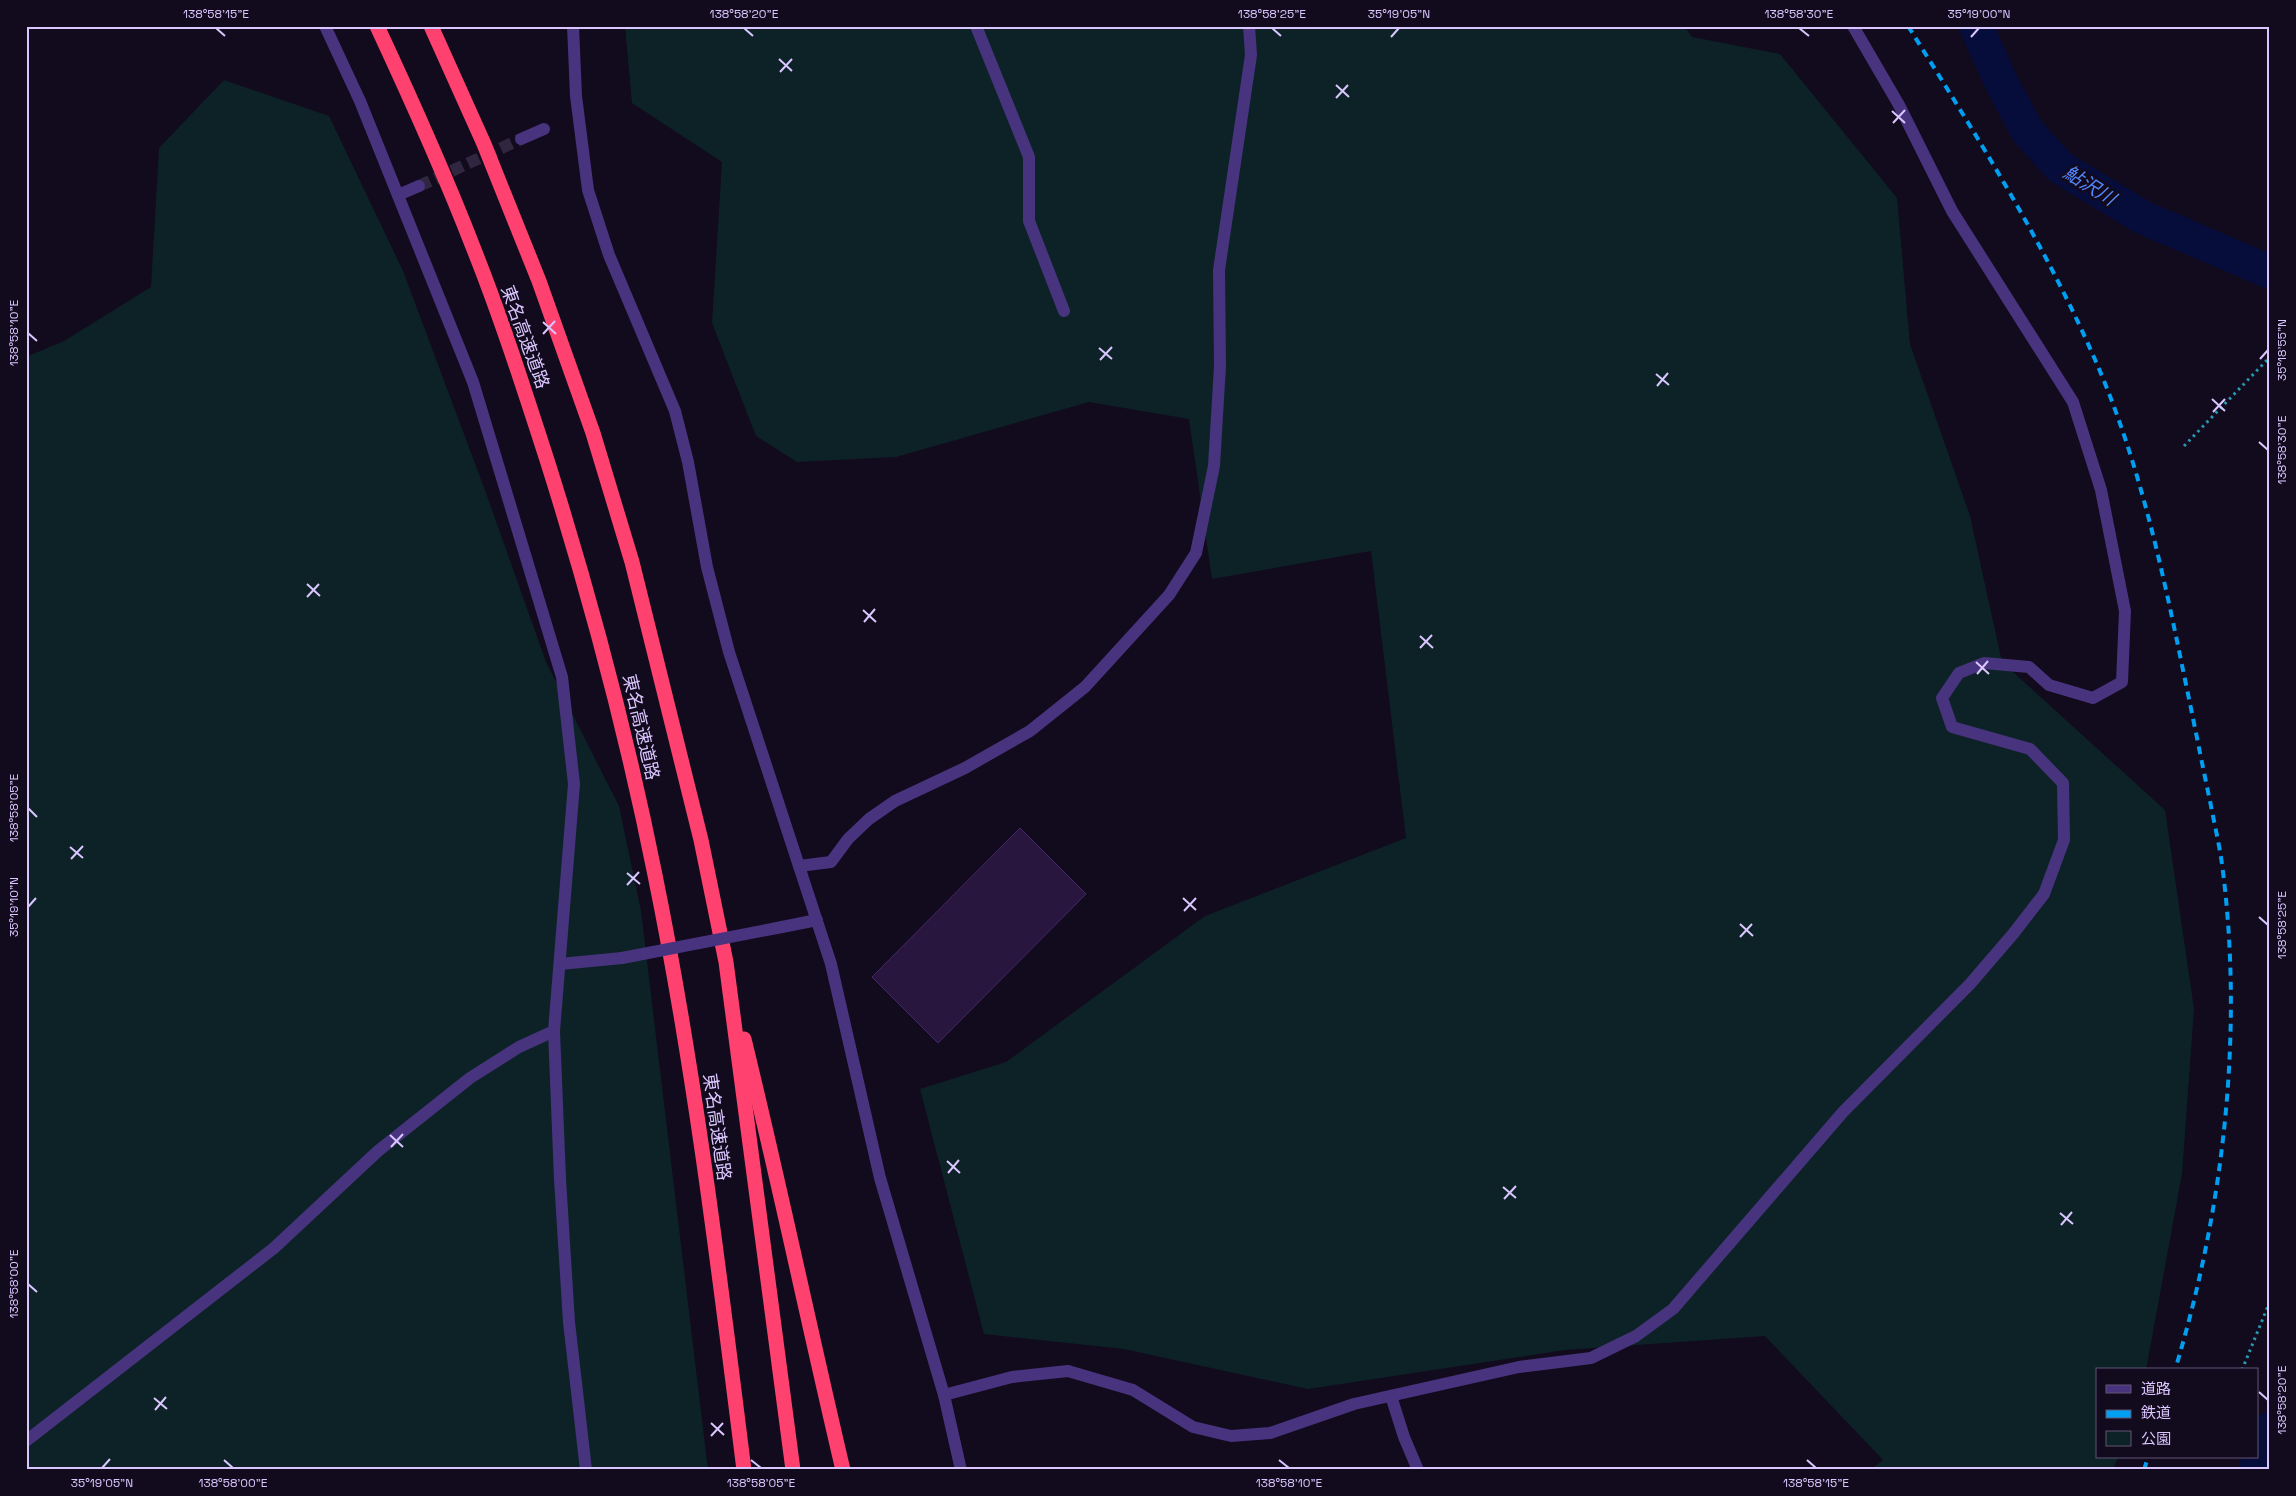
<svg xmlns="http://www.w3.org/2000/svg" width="2296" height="1496" viewBox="0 0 2296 1496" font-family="'Space Grotesk','Noto Sans JP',sans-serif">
  <rect width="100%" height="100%" fill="#120a1d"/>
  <!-- green -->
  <g fill="#0d2227">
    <path d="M625,26H1684L1692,37L1780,54L1897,198L1910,344L1970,516L2002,662L2165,810L2194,1009L2182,1174L2146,1370H2097V1457H2118L2113,1470H1870L1883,1460L1765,1336L1565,1350L1308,1389L1124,1349L984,1334L920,1089L1006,1062L1205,916L1406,838L1371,551L1212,579L1189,419L1089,402L896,457L797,462L756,436L712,323L722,162L632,103Z"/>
    <path d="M224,80L329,116L403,271L486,493L546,662L619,806L641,911L708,1470H26V357L64,341L151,287L159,148Z"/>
  </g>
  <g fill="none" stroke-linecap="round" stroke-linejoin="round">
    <!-- river -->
    <g stroke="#060d3a" stroke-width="34">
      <path d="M1976,26L2003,86L2028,132L2060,167L2142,217L2270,272"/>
      <path d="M2255,1470L2270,1429"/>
    </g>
  </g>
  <!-- building -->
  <path fill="#28163e" stroke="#45276b" d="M1020,828L1086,894L938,1043L872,977Z"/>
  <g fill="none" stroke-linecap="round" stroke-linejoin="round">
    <!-- minor-tunnel -->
    <path stroke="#30263f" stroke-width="12" stroke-dasharray="12 6" stroke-linecap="butt" d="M419,186L521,139"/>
    <!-- path -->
    <g stroke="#2799b2" stroke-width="3" stroke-dasharray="2.5 4" stroke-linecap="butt">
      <path d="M2184,446L2270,357"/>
      <path d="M2242,1370L2270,1301"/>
    </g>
    <!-- minor -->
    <g stroke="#48337e" stroke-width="12">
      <path d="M976,26L1029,157V221L1064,311"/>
      <path d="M521,139L544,129"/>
      <path d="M398,195L419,186"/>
      <path d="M799,866L831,862L848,839L869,819L895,801L965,768L1030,731L1085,687L1169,595L1196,553L1214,466L1220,366L1219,270L1251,55L1249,26"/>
      <path d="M782,927L817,920"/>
      <path d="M560,964L622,958"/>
      <path d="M944,1395L1012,1377L1068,1371L1133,1390L1193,1427L1231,1436L1270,1433L1354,1404L1519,1367L1591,1358L1636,1336L1673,1309L1843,1112L1970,984L2013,934L2044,894L2064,840L2063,783L2030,749L1952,727L1942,698L1959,673L1984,663L2029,667L2049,685L2093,698L2122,682L2125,611L2101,490L2073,402L1952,211L1899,105L1853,26"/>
      <path d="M1391,1396L1404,1437L1418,1470"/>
      <path d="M26,1441L274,1248L378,1151L470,1078L519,1047L554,1031"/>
    </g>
    <!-- tertiary -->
    <g stroke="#48337e" stroke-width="12">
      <path d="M325,26L360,101L473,382L562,677L574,784L554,1031L560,1179L569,1322L586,1470"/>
      <path d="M573,26L576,96L588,190L609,255L675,411L688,462L707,567L729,652L831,964L880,1178L944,1395L961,1470"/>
    </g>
    <!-- motorway -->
    <g stroke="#ff416f" stroke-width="15">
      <path d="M377,26C411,99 444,172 473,247C501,317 524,389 547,460C590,596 627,735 655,875C695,1071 719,1271 744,1470"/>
      <path d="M431,26L484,144L539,281L593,433L632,562L701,840L726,962L793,1470"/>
      <path d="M744,1039C779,1182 809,1326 843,1470"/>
    </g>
    <!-- rail -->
    <g stroke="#009ff1" stroke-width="4" stroke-dasharray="8 6" stroke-linecap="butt">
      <path d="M1908,26C1975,133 2042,239 2093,355C2138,456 2162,567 2184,675C2193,717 2201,759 2210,801C2214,822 2219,843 2222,864C2244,1031 2224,1208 2175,1370"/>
      <path d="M2144,1470L2148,1457"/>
    </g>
    <!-- minor-bridge -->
    <path stroke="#48337e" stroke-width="12" d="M622,958L782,927"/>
  </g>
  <!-- ticks -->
  <path fill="none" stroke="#dac6ff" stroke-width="2" d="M216,28L225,36M744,28L753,36M1272,28L1281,36M1799,28L1809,36M1391,37L1399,28M1971,37L1979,28M779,59L792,71M780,72L792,59M1336,85L1349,97M1336,98L1348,85M1892,111L1905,123M1893,123L1905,110M543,322L556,334M28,333L37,341M543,334L555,321M1099,348L1112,359M2260,359L2268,350M1100,360L1112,347M1656,374L1669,385M1657,386L1668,373M2212,399L2225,411M2213,412L2225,399M2259,442L2268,450M307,584L320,596M307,597L319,584M863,610L876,622M864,622L875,609M1420,636L1433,648M1420,648L1432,635M1976,662L1989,674M1977,674L1988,661M28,808L37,817M70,847L83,858M71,859L83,846M627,873L640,884M627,885L639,872M1183,898L1196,910M28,907L36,898M1184,911L1196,898M2259,917L2268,925M1740,924L1753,936M1740,937L1752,924M390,1135L403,1147M391,1147L403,1134M947,1161L960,1173M948,1173L959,1160M1503,1187L1516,1198M1504,1199L1516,1186M2060,1213L2073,1224M2061,1225L2072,1212M28,1284L37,1292M2259,1392L2268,1400M154,1398L167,1409M155,1410L166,1397M711,1423L724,1435M711,1436L723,1423M224,1460L233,1468M751,1460L761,1468M1279,1460L1289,1468M1807,1460L1816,1468M102,1468L110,1459"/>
  <g text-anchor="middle" stroke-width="5" stroke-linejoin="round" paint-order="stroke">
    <!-- street labels -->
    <g font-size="18" fill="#dac6ff" stroke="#120a1d">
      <text transform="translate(525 337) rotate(70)" y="6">東名高速道路</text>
      <text transform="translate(641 727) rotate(77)" y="6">東名高速道路</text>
      <text transform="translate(717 1127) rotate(82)" y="6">東名高速道路</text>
    </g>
    <!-- water labels -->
    <g font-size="19" font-style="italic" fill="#5487ff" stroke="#120a1d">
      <text transform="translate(2090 185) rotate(32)" y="7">鮎沢川</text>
    </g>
  </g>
  <!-- border -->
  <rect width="2296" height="1496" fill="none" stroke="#120a1d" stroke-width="55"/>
  <!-- legend -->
  <rect x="2096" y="1368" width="162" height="90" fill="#120a1d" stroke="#625577"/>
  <rect x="2106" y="1385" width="25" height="8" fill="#48337e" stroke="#625577"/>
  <text x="2141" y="1394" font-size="15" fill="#dac6ff">道路</text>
  <rect x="2106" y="1410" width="25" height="8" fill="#009ff1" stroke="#625577"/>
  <text x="2141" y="1418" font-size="15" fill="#dac6ff">鉄道</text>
  <rect x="2106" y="1431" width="25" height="15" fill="#0d2227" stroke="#625577"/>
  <text x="2141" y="1444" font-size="15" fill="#dac6ff">公園</text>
  <rect x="28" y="28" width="2240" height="1440" fill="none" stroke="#dac6ff" stroke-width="2"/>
  <g font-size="12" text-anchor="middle" fill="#dac6ff">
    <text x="216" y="18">138°58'15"E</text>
    <text x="744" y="18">138°58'20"E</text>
    <text x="1272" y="18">138°58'25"E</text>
    <text x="1399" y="18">35°19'05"N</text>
    <text x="1799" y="18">138°58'30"E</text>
    <text x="1979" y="18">35°19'00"N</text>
    <text transform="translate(14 333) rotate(-90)" y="4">138°58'10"E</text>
    <text transform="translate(2282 350) rotate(-90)" y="4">35°18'55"N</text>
    <text transform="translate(2282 450) rotate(-90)" y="4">138°58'30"E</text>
    <text transform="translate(14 808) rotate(-90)" y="4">138°58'05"E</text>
    <text transform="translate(14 907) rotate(-90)" y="4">35°19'10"N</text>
    <text transform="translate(2282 925) rotate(-90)" y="4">138°58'25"E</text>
    <text transform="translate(14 1284) rotate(-90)" y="4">138°58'00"E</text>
    <text transform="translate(2282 1400) rotate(-90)" y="4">138°58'20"E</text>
    <text x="102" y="1487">35°19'05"N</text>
    <text x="233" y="1487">138°58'00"E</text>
    <text x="761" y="1487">138°58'05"E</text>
    <text x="1289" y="1487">138°58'10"E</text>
    <text x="1816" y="1487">138°58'15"E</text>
  </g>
</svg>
